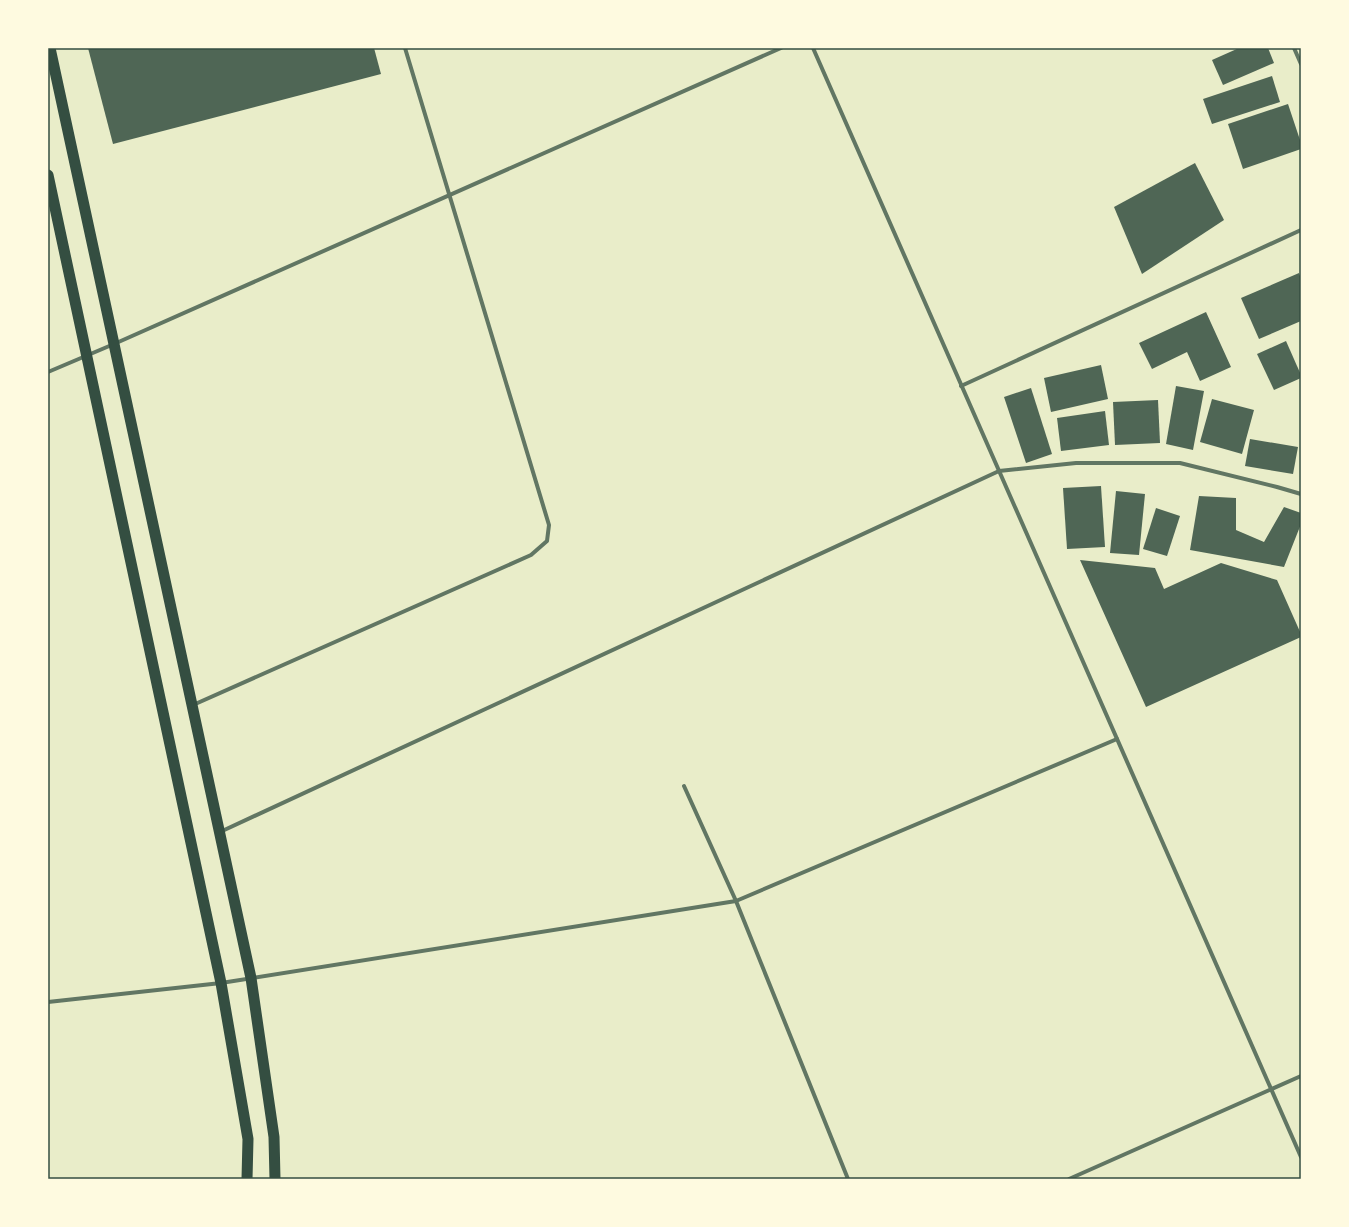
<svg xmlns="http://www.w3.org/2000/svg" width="1349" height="1227" viewBox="0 0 1349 1227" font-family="'Source Sans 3',sans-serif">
  <rect width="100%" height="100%" fill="#e9edc9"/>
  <!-- building -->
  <g fill="#4f6655">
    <path d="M88,48H374L381,74L113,144Z"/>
    <path d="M1239,48H1268L1274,63L1223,85L1212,60Z"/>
    <path d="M1272,76L1280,102L1212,124L1203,99Z"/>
    <path d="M1288,104L1301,143V149L1243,169L1228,124Z"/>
    <path d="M1195,163L1224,220L1142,274L1114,207Z"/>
    <path d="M1299,273L1301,279V321L1259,339L1241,298Z"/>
    <path d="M1206,312L1231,367L1200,381L1187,352L1152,369L1139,343Z"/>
    <path d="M1286,341L1301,375V378L1274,390L1257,354Z"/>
    <path d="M1101,365L1108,399L1051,412L1044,378Z"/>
    <path d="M1176,386L1204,391L1193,450L1166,444Z"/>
    <path d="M1031,388L1052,454L1026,463L1004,397Z"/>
    <path d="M1212,399L1254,410L1242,454L1200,442Z"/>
    <path d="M1158,400L1160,443L1115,445L1113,402Z"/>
    <path d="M1105,411L1109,445L1061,451L1057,418Z"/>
    <path d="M1250,439L1298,447L1293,474L1245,466Z"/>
    <path d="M1101,486L1105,547L1067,549L1063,488Z"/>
    <path d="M1116,491L1145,494L1139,555L1110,553Z"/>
    <path d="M1199,496L1236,498V530L1264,542L1284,507L1301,513V524L1284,567L1190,550Z"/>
    <path d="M1156,508L1180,516L1167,556L1143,549Z"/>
    <path d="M1080,560L1155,568L1164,589L1221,563L1277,580L1301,634V637L1146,707Z"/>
  </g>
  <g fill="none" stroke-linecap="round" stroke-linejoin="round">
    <!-- minor -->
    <g stroke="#617663" stroke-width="4">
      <path d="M813,48L1301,1157"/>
      <path d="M1294,48L1301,64"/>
      <path d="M48,372L114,344L781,48"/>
      <path d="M961,386L1301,230"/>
      <path d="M193,705L531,555L547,541L549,525L405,48"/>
      <path d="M684,786L736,901L848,1179"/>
      <path d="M220,832L999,471L1076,463H1180L1277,487L1301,494"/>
      <path d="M48,1002L221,983L736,901L1117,739"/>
      <path d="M1069,1179L1301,1076"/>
    </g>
    <!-- trunk -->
    <g stroke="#344e41" stroke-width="11">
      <path d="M50,48L251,978L274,1137L275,1179"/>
      <path d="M48,175L221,983L248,1139L247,1179"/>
    </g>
  </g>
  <!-- border -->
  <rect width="1349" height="1227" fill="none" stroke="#fefae0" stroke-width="98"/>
  <rect x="49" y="49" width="1251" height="1129" fill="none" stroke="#344e41" stroke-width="1.5"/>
</svg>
